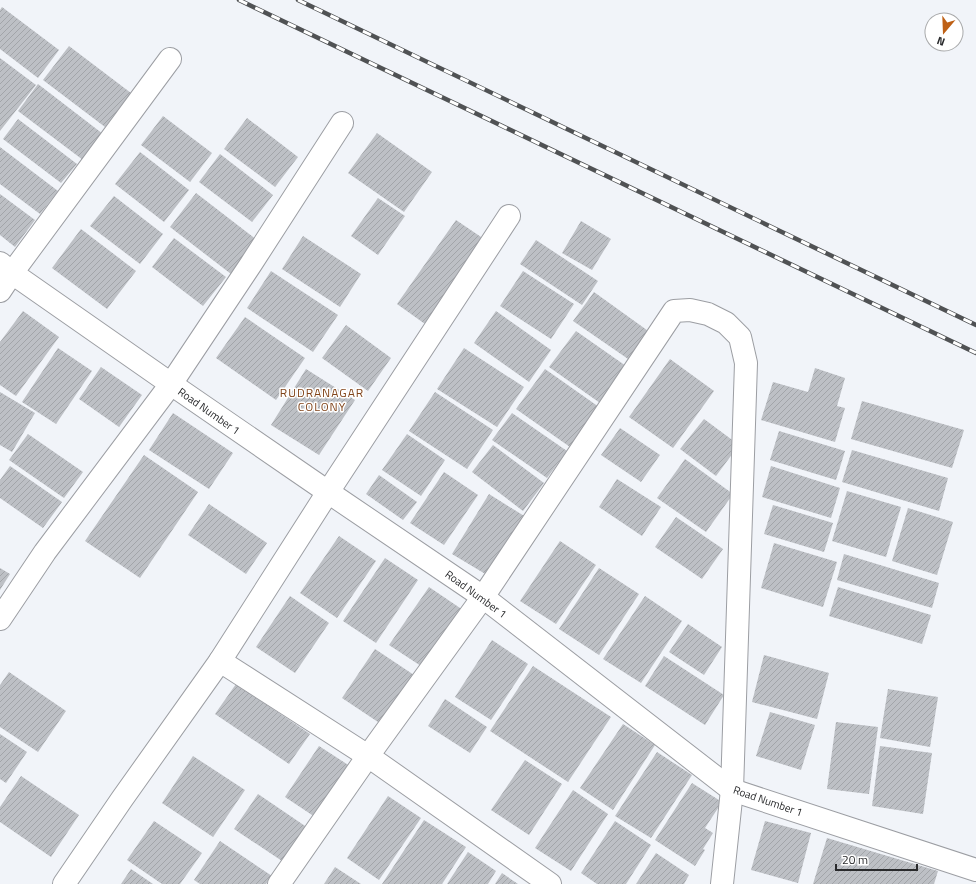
<svg xmlns="http://www.w3.org/2000/svg" width="976" height="884" viewBox="0 0 976 884" font-family="'Titillium Web',sans-serif">
  <defs>
    <pattern id="building-hatch" width="6" height="6" patternUnits="userSpaceOnUse"><rect width="6" height="6" fill="#bdc0c5"/><path d="M-1 1l2-2M0 6l6-6M5 7l2-2" fill="none" stroke="#a2a5a9"/></pattern>
  </defs>
  <rect width="100%" height="100%" fill="#f1f4f9"/>
  <!-- building -->
  <g fill="url(#building-hatch)">
    <path d="M2,7L59,50L38,78L0,49V10Z"/>
    <path d="M69,46L131,93L105,127L43,80Z"/>
    <path d="M0,58L36,85L0,131Z"/>
    <path d="M38,84L103,134L83,160L18,111Z"/>
    <path d="M163,116L212,153L190,182L141,145Z"/>
    <path d="M247,118L298,157L275,187L224,149Z"/>
    <path d="M18,119L77,164L61,183L3,139Z"/>
    <path d="M377,133L432,172L404,212L348,173Z"/>
    <path d="M0,147L58,191L40,214L0,184Z"/>
    <path d="M140,152L189,190L164,222L115,184Z"/>
    <path d="M220,154L273,195L252,222L199,182Z"/>
    <path d="M196,193L257,240L231,274L170,227Z"/>
    <path d="M0,194L35,220L15,247L0,235Z"/>
    <path d="M114,196L163,234L140,264L90,226Z"/>
    <path d="M378,198L405,216L378,255L351,236Z"/>
    <path d="M456,220L484,239L425,324L397,304Z"/>
    <path d="M581,221L611,239L592,270L562,253Z"/>
    <path d="M81,229L136,271L107,309L52,268Z"/>
    <path d="M303,236L361,274L340,307L282,269Z"/>
    <path d="M174,238L226,277L203,306L152,267Z"/>
    <path d="M536,240L598,281L582,305L520,264Z"/>
    <path d="M271,271L338,315L313,352L247,308Z"/>
    <path d="M523,271L574,304L551,339L500,306Z"/>
    <path d="M594,292L651,333L631,361L573,321Z"/>
    <path d="M23,311L59,337L16,396L0,385V342Z"/>
    <path d="M496,311L551,350L529,382L474,343Z"/>
    <path d="M245,317L305,358L276,400L216,358Z"/>
    <path d="M346,325L391,358L368,391L322,358Z"/>
    <path d="M576,331L626,366L600,403L549,367Z"/>
    <path d="M58,348L92,371L56,424L22,402Z"/>
    <path d="M464,348L524,387L497,427L437,389Z"/>
    <path d="M670,359L714,391L673,448L629,417Z"/>
    <path d="M101,367L142,395L119,427L79,399Z"/>
    <path d="M815,368L845,378L837,406L845,408L835,442L761,420L773,382L808,392Z"/>
    <path d="M306,369L355,400L319,455L271,425Z"/>
    <path d="M545,369L599,407L570,447L516,409Z"/>
    <path d="M0,392L35,413L12,452L0,445Z"/>
    <path d="M435,392L493,430L467,469L409,431Z"/>
    <path d="M862,401L964,430L952,468L851,439Z"/>
    <path d="M173,413L233,453L209,489L149,450Z"/>
    <path d="M512,413L567,451L547,478L492,440Z"/>
    <path d="M704,419L739,445L716,476L680,449Z"/>
    <path d="M620,428L660,455L641,482L601,455Z"/>
    <path d="M779,431L845,451L836,480L770,460Z"/>
    <path d="M28,434L83,472L64,498L9,460Z"/>
    <path d="M407,434L445,460L421,496L382,470Z"/>
    <path d="M493,445L544,483L523,511L472,472Z"/>
    <path d="M852,450L948,478L939,511L842,482Z"/>
    <path d="M144,455L198,492L140,578L85,541Z"/>
    <path d="M685,459L733,494L706,532L657,498Z"/>
    <path d="M10,466L62,502L43,528L0,498V480Z"/>
    <path d="M771,466L840,488L831,518L762,497Z"/>
    <path d="M444,472L478,495L444,545L410,523Z"/>
    <path d="M379,475L417,502L403,520L366,494Z"/>
    <path d="M617,479L661,507L642,536L599,507Z"/>
    <path d="M847,491L901,507L886,557L832,541Z"/>
    <path d="M489,494L529,519L492,578L452,554Z"/>
    <path d="M209,504L267,543L246,574L188,535Z"/>
    <path d="M773,505L833,523L824,552L764,534Z"/>
    <path d="M908,508L953,522L937,575L892,561Z"/>
    <path d="M676,517L723,549L702,579L655,547Z"/>
    <path d="M339,536L376,561L337,618L300,593Z"/>
    <path d="M560,541L596,565L556,624L520,601Z"/>
    <path d="M774,543L837,562L823,607L761,588Z"/>
    <path d="M844,554L939,583L932,608L837,580Z"/>
    <path d="M385,558L418,580L376,643L343,621Z"/>
    <path d="M0,568L10,574L0,590Z"/>
    <path d="M599,568L639,594L599,655L559,629Z"/>
    <path d="M429,587L463,610L424,668L389,645Z"/>
    <path d="M838,587L931,615L922,644L829,616Z"/>
    <path d="M290,596L329,623L295,673L256,647Z"/>
    <path d="M645,596L682,621L641,683L603,659Z"/>
    <path d="M688,624L722,647L704,675L669,652Z"/>
    <path d="M492,640L528,664L491,720L455,697Z"/>
    <path d="M375,649L417,677L384,726L342,698Z"/>
    <path d="M764,655L829,673L817,719L752,702Z"/>
    <path d="M664,656L724,695L705,725L645,686Z"/>
    <path d="M533,666L611,717L568,782L490,731Z"/>
    <path d="M9,672L66,711L38,752L0,727V685Z"/>
    <path d="M236,684L310,734L289,764L215,714Z"/>
    <path d="M888,689L938,697L930,747L880,738Z"/>
    <path d="M445,699L487,727L470,753L428,726Z"/>
    <path d="M770,712L815,725L801,770L756,756Z"/>
    <path d="M836,722L878,727L869,794L827,789Z"/>
    <path d="M623,724L655,745L613,810L580,788Z"/>
    <path d="M0,734L27,752L6,783L0,779Z"/>
    <path d="M319,746L356,770L321,821L285,797Z"/>
    <path d="M880,746L932,753L923,814L872,806Z"/>
    <path d="M657,752L692,775L651,838L615,816Z"/>
    <path d="M193,756L245,790L213,837L162,803Z"/>
    <path d="M525,760L562,784L529,835L491,810Z"/>
    <path d="M21,776L79,815L51,857L0,822V807Z"/>
    <path d="M692,783L722,802L705,828L713,833L703,849L705,850L695,866L655,840Z"/>
    <path d="M573,790L608,814L571,871L535,848Z"/>
    <path d="M258,794L311,830L288,865L234,829Z"/>
    <path d="M388,796L421,818L379,880L347,858Z"/>
    <path d="M424,820L466,847L442,884H382Z"/>
    <path d="M154,821L202,853L180,884H162L127,860Z"/>
    <path d="M615,821L651,845L626,884H597L581,873Z"/>
    <path d="M765,821L811,833L798,883L751,870Z"/>
    <path d="M827,838L938,871L934,884H813Z"/>
    <path d="M220,841L272,876L266,884H200L194,880Z"/>
    <path d="M468,852L496,871L488,884H447Z"/>
    <path d="M656,853L689,875L684,884H636Z"/>
    <path d="M335,867L361,884H324Z"/>
    <path d="M131,869L153,884H121Z"/>
    <path d="M502,873L518,884H495Z"/>
  </g>
  <g fill="none" stroke-linecap="round" stroke-linejoin="round">
    <defs>
      <g id="minor">
        <path d="M0,263L12,273L171,384L328,492L483,597L732,790L976,870"/>
        <path d="M0,291L12,273L170,59"/>
        <path d="M0,619L45,552L171,384L251,264L342,123"/>
        <path d="M220,661L368,756L550,884"/>
        <path d="M64,884L122,799L220,661L328,492L509,216"/>
        <path d="M279,884L368,756L483,597L674,311L690,310L708,314L726,323L740,337L746,363L732,790L722,884"/>
      </g>
    </defs>
    <!-- minor casing -->
    <use href="#minor" stroke="#9c9ea3" stroke-width="24"/>
    <!-- minor -->
    <use href="#minor" stroke="#fff" stroke-width="22"/>
    <defs>
      <g id="rail">
        <path d="M239,0L976,353"/>
        <path d="M298,0L976,325"/>
      </g>
    </defs>
    <!-- rail casing -->
    <use href="#rail" stroke="#505254" stroke-width="4.5"/>
    <!-- rail -->
    <use href="#rail" stroke="#fff" stroke-width="3" stroke-dasharray="9" stroke-linecap="butt"/>
  </g>
  <g text-anchor="middle" stroke-width="3" stroke-linejoin="round" paint-order="stroke">
    <!-- street labels -->
    <g font-size="11" fill="#292a2c" stroke="#fff">
      <text transform="translate(209 411) rotate(35)" y="4">Road Number 1</text>
      <text transform="translate(476 594) rotate(36)" y="4">Road Number 1</text>
      <text transform="translate(768 801) rotate(19)" y="4">Road Number 1</text>
    </g>
    <!-- neighbourhood labels -->
    <g font-size="12" letter-spacing="1" fill="#81441a" stroke="#fff">
      <text x="322" y="397">RUDRANAGAR<tspan x="322" dy="14">COLONY</tspan></text>
    </g>
  </g>
  <!-- north arrow -->
  <g transform="translate(944 32) rotate(199)"><circle r="19" fill="#ffffff" stroke="#a9aaab"/>
  <path d="M0-3L7 15L0 10L-7 15Z" fill="#be6015"/>
  <text y="-6" font-size="11" font-weight="bold" text-anchor="middle" fill="#292a2c">N</text>
  </g>
  <!-- scale -->
  <path d="M836 864v6h81v-6" fill="none" stroke="#292a2c" stroke-width="2"/>
  <text x="842" y="864" font-size="12" fill="#292a2c" stroke="#ffffff" stroke-width="3" paint-order="stroke">20 m</text>
</svg>
